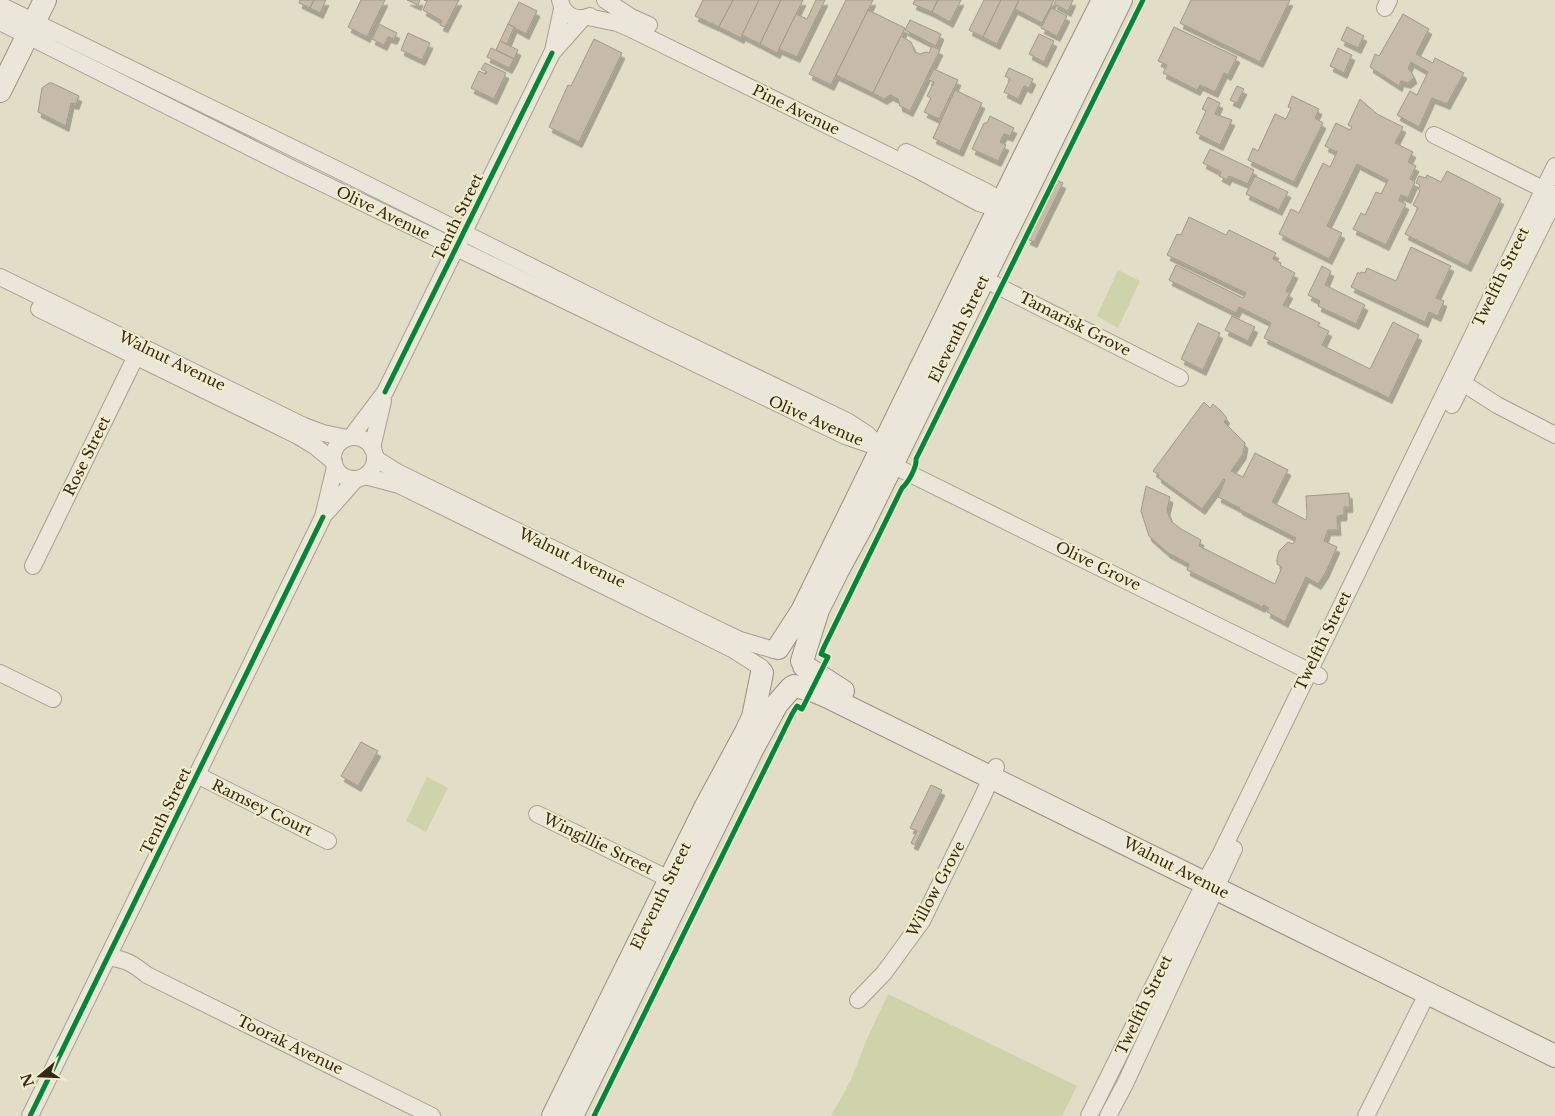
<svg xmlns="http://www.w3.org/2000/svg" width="1555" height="1116" viewBox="0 0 1555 1116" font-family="'Libre Baskerville',serif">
  <defs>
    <filter id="shadow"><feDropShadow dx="3" dy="5.5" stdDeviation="0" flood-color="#0004"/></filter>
  </defs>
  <rect width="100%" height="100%" fill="#e2ddc7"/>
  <!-- green -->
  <g fill="#ced3a9">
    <path d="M1118,270L1140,281L1118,328L1097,316Z"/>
    <path d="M427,777L448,788L426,832L406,821Z"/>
    <path d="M888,994L1077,1086L1062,1116H831L851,1080L866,1041Z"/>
  </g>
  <!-- building -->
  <g fill="#c5bba8" stroke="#a19887" filter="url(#shadow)">
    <path d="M300,0H314L310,8L299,3Z"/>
    <path d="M314,0H326L320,13L310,8Z"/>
    <path d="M361,0H385L367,37L348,27Z"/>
    <path d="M407,0H420L418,5Z"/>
    <path d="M424,0H459L445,27L440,25L442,21L423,10L427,1Z"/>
    <path d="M703,0H733L719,27L695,16Z"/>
    <path d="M733,0H759L741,38L719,27Z"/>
    <path d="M759,0H781L760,44L742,35Z"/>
    <path d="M781,0H803L777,53L760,44Z"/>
    <path d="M816,0H825L797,57L779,49L796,14L807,19Z"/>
    <path d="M846,0H873L831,85L809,74Z"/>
    <path d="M915,0H938L932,12L913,4Z"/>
    <path d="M938,0H961L950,22L932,12Z"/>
    <path d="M984,0H1001L983,37L969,30Z"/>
    <path d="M1001,0H1019L997,44L983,37Z"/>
    <path d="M1019,0H1054L1042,23L1015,9Z"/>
    <path d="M1056,0H1073L1068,11L1054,4Z"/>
    <path d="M1191,0H1290L1260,62L1180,23Z"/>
    <path d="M519,2L537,11L526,34L508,24Z"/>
    <path d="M1051,8L1067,16L1057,36L1041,28Z"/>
    <path d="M868,10L905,28L873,93L836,75Z"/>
    <path d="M1403,14L1429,29L1416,54L1433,63L1435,58L1464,73L1447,104L1432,98L1419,127L1397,115L1410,91L1417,95L1428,72L1411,62L1408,69L1411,71L1414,78L1408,83L1401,81L1399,86L1370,67L1375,54L1379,56Z"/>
    <path d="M910,20L941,34L936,46L905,30Z"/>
    <path d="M379,24L397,33L394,39L388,37L384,45L372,39Z"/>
    <path d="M508,24L514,27L507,44L500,41Z"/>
    <path d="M1174,27L1237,57L1228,75L1224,73L1215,92L1200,85L1197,90L1163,73L1167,65L1158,61Z"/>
    <path d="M1347,27L1364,36L1358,48L1341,40Z"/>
    <path d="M408,33L430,43L422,60L401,50Z"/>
    <path d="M1039,34L1054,41L1044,62L1029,54Z"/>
    <path d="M901,36L911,42L915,52L920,54L926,52L929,53L932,46L940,50L910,111L900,106L898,99L890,95L884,99L873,93Z"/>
    <path d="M594,39L622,53L579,142L549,127L568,85L571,86Z"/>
    <path d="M500,41L518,50L514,59L496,50Z"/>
    <path d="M491,48L514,59L509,68L487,57Z"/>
    <path d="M1338,48L1352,55L1344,73L1330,66Z"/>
    <path d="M485,63L506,73L494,99L471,88L479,71L486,74L487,72L481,69Z"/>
    <path d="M1009,68L1033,79L1029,88L1024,86L1018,99L1004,92L1010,79L1005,76Z"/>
    <path d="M934,69L958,80L939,119L924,112L931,98L927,96L934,82L928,80Z"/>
    <path d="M49,83H52L79,96L76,104L71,103L66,126L38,112L42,88Z"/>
    <path d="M1237,86L1244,89L1237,103L1230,100Z"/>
    <path d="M955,90L982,103L960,151L933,138Z"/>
    <path d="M1292,96L1319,109L1315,118L1323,123L1294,182L1248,160L1253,148L1258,151L1275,114L1286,119L1291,108L1288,107Z"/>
    <path d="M1208,97L1220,103L1215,114L1232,120L1220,145L1196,133L1206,111L1202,109Z"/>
    <path d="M1360,99L1377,114L1403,127L1395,143L1413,152L1408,162L1416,166L1410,179L1415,182L1408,198L1401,195L1399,200L1406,204L1386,245L1353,229L1361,213L1365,215L1376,192L1381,194L1388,180L1357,164L1327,226L1342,233L1329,259L1279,234L1291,209L1299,213L1323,163L1330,167L1337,152L1325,146L1336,123L1350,130L1352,127L1348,125Z"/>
    <path d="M990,116L1014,128L1010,136L1004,134L1000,142L1006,145L998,161L972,149L984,123H987Z"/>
    <path d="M1210,149L1254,170L1248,184L1229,176L1227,180L1219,176L1221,172L1203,163Z"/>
    <path d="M1447,171L1501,199L1468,266L1405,234L1418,208L1413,205L1420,191L1418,189L1420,185L1416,183L1419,176L1426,178L1427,175L1441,182Z"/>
    <path d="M1255,176L1288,192L1279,210L1246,194Z"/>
    <path d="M1056,180L1063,183L1034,242L1027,239Z"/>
    <path d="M1189,217L1226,235L1229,230L1276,253L1273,259L1281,263L1280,265L1295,273L1286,291L1290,293L1283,305L1320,323L1318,326L1329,331L1322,345L1370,369L1393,322L1419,335L1389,398L1264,338L1271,323L1239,307L1236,313L1169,280L1176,265L1243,298L1246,293L1167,255L1177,234L1181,235Z"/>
    <path d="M1411,247L1451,266L1436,298L1444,301L1438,316L1429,312L1425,322L1351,287L1358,272L1360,274L1361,272L1365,273L1367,268L1396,281Z"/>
    <path d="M1322,266L1331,271L1325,285L1365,305L1356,324L1318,306L1320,301L1308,295Z"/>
    <path d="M1232,316L1255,327L1248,341L1225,330Z"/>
    <path d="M1198,323L1220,333L1203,370L1181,359Z"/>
    <path d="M1204,402L1210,408L1213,404L1220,410L1227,418L1224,422L1245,443L1243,454L1231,471L1243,477L1255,453L1288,470L1272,502L1306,520L1307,516L1306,496L1349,493L1350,507H1344V515L1337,516L1338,530H1328L1324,541L1337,547L1326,572L1318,584L1306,577L1285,622L1267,612L1269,608L1264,605L1262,607L1187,570L1189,564L1168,553L1149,536L1141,511L1146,486L1170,497L1167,510L1171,521L1181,529L1201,540L1199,546L1275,584L1282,567L1277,564V559L1279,551L1288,542L1293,544L1296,538L1239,509L1240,508L1218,497L1225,480L1224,479L1202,509L1158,477L1159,475L1153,471Z"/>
    <path d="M361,742L378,751L358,786L341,776Z"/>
    <path d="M931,785L942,790L915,845L911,843L917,831L910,828Z"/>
  </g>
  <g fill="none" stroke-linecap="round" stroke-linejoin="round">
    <defs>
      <g id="street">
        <path d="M560,0C563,15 576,22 590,16"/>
        <path d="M605,0L631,17L649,25"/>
        <path d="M0,5L338,170L654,328L847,421L867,434L881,448"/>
        <path d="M1385,8L1389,0"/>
        <path d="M588,17L617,23L629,28L916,169L979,203L989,206L1001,205"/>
        <path d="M0,22L291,168L845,436L874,446"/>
        <path d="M553,51L562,9"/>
        <path d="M1434,135L1553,194"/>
        <path d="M906,152L985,191L994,196L1001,205"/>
        <path d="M974,274L1180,378"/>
        <path d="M0,277L304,426L323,433L347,438"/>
        <path d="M39,309L298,436L316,447L334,462"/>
        <path d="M1455,378L1497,405L1555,435"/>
        <path d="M1452,405L1555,199"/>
        <path d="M351,437L385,392L552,53L583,18"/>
        <circle cx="354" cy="458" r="21"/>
        <path d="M372,448L383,401"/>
        <path d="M375,458L397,472L721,631L740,640L774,650"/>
        <path d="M884,461L1319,676"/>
        <path d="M365,476L399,485L732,649L762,668"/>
        <path d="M326,513L356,479"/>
        <path d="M33,566L140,348"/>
        <path d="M0,673L53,699"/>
        <path d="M197,775L328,841"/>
        <path d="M537,814L679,884"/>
        <path d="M108,957C127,960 132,963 147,975L432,1116"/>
        <path d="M858,1000L884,973L922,921L982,798L996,767"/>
        <path d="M30,1116L323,517L335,467"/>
        <path d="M1089,1116L1205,882L1221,853L1555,166"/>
        <path d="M1108,1116L1125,1084L1234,849"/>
        <path d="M1366,1116L1427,994"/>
      </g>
      <g id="secondary">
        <path d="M0,91L45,0"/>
        <path d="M778,648L802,611L1028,149L1103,0"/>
        <path d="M802,661L818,610L838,570L863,524L1121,0"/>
        <path d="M804,666L843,691"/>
        <path d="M794,686L812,690L828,697L1555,1056"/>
        <path d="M553,1116L705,808L746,732L753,717L762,673"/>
        <path d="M572,1116L753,748L777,704L791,688"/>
      </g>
    </defs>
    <!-- street casing -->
    <use href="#street" stroke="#a6a091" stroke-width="18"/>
    <!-- secondary casing -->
    <use href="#secondary" stroke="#969081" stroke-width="24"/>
    <!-- street -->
    <use href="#street" stroke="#eae6d9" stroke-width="16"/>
    <!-- secondary -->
    <use href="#secondary" stroke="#eae6d9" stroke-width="22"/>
    <defs>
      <g id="cycleway">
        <path d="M385,392L552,53"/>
        <path d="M30,1116L323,517"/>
        <path d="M594,1116L792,714L797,706L802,709L828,657L821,654L824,647L902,488C908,483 917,467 916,459L1143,0"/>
      </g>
    </defs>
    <!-- cycleway casing -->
    <use href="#cycleway" stroke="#f4edcc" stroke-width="8"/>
    <!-- cycleway -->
    <use href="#cycleway" stroke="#00873e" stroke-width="5"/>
  </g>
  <g text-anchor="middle" stroke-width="4" stroke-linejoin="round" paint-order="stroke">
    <!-- street labels -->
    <g font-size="15" fill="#33291b" stroke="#f4edcc">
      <text transform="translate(796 110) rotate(26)" y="5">Pine Avenue</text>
      <text transform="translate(383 213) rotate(26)" y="5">Olive Avenue</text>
      <text transform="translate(458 217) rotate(-64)" y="5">Tenth Street</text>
      <text transform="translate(1501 277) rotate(-64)" y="5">Twelfth Street</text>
      <text transform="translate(1075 324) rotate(27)" y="5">Tamarisk Grove</text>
      <text transform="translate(959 329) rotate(-64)" y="5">Eleventh Street</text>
      <text transform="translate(172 361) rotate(26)" y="5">Walnut Avenue</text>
      <text transform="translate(816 421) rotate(24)" y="5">Olive Avenue</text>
      <text transform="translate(87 456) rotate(-64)" y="5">Rose Street</text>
      <text transform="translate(572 558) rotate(26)" y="5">Walnut Avenue</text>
      <text transform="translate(1098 566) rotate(26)" y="5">Olive Grove</text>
      <text transform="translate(1323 641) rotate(-64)" y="5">Twelfth Street</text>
      <text transform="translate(262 808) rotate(26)" y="5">Ramsey Court</text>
      <text transform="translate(166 811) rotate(-64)" y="5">Tenth Street</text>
      <text transform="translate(598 844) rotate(26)" y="5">Wingillie Street</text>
      <text transform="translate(1176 868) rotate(27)" y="5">Walnut Avenue</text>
      <text transform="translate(936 889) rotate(-62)" y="5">Willow Grove</text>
      <text transform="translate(661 896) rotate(-64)" y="5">Eleventh Street</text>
      <text transform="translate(1144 1005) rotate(-64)" y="5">Twelfth Street</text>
      <text transform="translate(290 1045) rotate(26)" y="5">Toorak Avenue</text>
    </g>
  </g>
  <!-- north arrow -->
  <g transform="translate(40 1076) rotate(251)" stroke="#f4edcc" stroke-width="4" paint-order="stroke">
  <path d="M0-4L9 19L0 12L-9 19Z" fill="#33291b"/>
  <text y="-8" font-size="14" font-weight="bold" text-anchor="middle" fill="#33291b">N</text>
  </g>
</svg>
